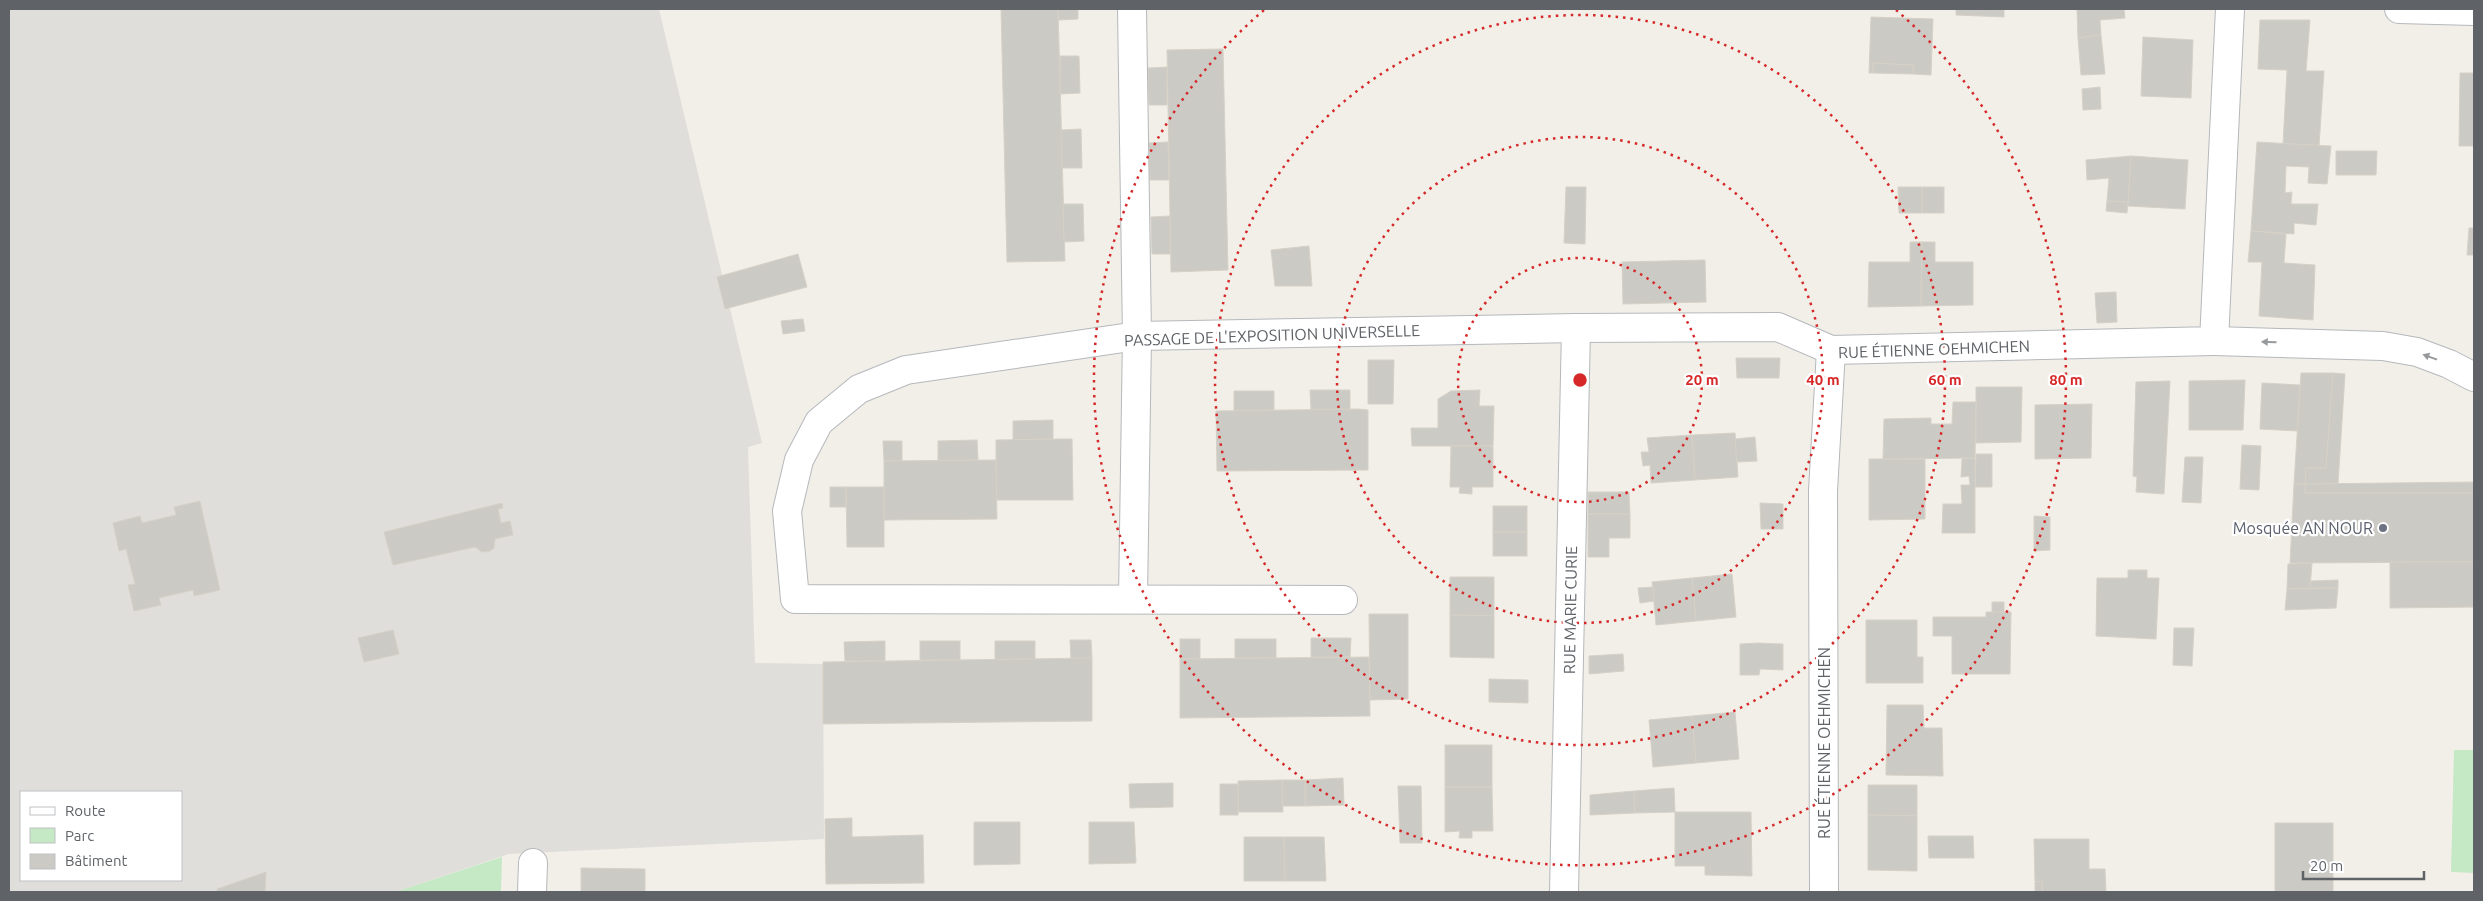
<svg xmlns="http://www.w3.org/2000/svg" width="2483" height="901" viewBox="0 0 2483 901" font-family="Ubuntu,sans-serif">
  <rect width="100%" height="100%" fill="#f1efe8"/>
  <!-- industrial -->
  <path fill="#e0deda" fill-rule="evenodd" d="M9,9H659L762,443L748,447L755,663L823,664L824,839L509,854L395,892H9ZM21,792H181V880H21Z"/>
  <!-- green -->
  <g fill="#c5e8c5">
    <path d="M2454,750H2474V873L2451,872Z"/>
    <path d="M502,857L501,892H395Z"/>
  </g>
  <!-- building -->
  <g fill="#cccac5" stroke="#d6d1c6">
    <path d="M1001,9H1058L1065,261L1007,262Z"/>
    <path d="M1058,9H1078V19L1059,20Z"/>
    <path d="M1956,9H2004V17L1956,15Z"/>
    <path d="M2077,9H2124L2125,18L2100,20L2101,35L2078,38Z"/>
    <path d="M1871,17L1933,19L1931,75L1913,74V65L1873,63V73H1869Z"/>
    <path d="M2260,20H2310L2306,71H2324L2319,146L2283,144L2287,70L2258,69Z"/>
    <path d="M2101,35L2105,74L2081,75L2078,38Z"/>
    <path d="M2143,37L2193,40L2191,98L2141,96Z"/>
    <path d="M1223,49L1228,270L1171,272L1167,50Z"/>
    <path d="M1060,56H1079L1080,93L1060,94Z"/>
    <path d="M1873,63L1913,65V74L1873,73Z"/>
    <path d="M1167,67V105H1149L1148,68Z"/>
    <path d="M2460,73H2474V146H2459Z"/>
    <path d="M2100,87L2101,109L2083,110L2082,89Z"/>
    <path d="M1081,129L1082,168H1062L1061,130Z"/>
    <path d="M1168,142L1169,180H1150L1149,143Z"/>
    <path d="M2257,142L2331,146L2327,184L2308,183L2309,167L2286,166L2285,193L2292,192L2291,204H2318L2316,225L2294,223V234L2251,231Z"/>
    <path d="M2336,151H2377L2376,175H2336Z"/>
    <path d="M2131,156L2188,160L2185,209L2128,206Z"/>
    <path d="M2131,156L2128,202L2107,201L2109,178L2087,180L2086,160Z"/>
    <path d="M1566,187H1586L1585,244L1564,243Z"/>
    <path d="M1898,187H1922V213H1899Z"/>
    <rect x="1922" y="187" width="22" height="26"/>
    <path d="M2107,201L2128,202L2127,213L2106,211Z"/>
    <path d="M1063,204H1083L1084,241L1064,242Z"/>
    <path d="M1170,216V254H1152L1151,217Z"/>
    <path d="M2469,228H2474V255H2467Z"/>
    <path d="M2251,231L2286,234L2284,263L2315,265L2313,320L2259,316L2262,262H2248Z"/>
    <path d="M1910,242H1922L1921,306L1868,307L1869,262H1910Z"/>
    <path d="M1922,242H1935V262H1973V305L1921,306Z"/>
    <path d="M1309,246L1312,286H1275L1271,250Z"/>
    <path d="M798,254L807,287L725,309L717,277Z"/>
    <path d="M1705,260L1706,302L1623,304L1622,262Z"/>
    <path d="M2116,292L2117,322L2097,323L2095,293Z"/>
    <path d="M803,319L805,331L783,334L781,321Z"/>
    <path d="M1736,358H1780L1779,378H1737Z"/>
    <path d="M1368,360H1394L1393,404H1368Z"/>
    <path d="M2301,373H2333L2326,468H2306L2305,484H2294Z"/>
    <path d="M2333,373L2345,374L2338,484H2305L2306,468H2326Z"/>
    <path d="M2245,380L2243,430H2189V381Z"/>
    <path d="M2170,381L2164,494L2136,492L2137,477L2133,476L2136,382Z"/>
    <path d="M2262,383L2300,385L2297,431L2260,429Z"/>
    <path d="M1976,387H2022L2021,442L1976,443Z"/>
    <path d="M1310,390H1350V410H1311Z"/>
    <path d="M1480,390L1479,406H1494L1493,446H1412L1411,428H1438V399L1451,391Z"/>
    <path d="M1234,391H1274V410L1234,411Z"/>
    <path d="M1953,402H1976L1975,458L1883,459L1884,419L1931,418V424H1952Z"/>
    <path d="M2092,404L2091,458L2035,459V405Z"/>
    <path d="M1358,409L1368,410V470L1217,471L1216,411Z"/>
    <path d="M1053,420V439L1013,440V421Z"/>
    <path d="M1735,433L1738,477L1695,480L1692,435Z"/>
    <path d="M1692,435L1695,480L1651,483L1650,465L1643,466L1641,452H1649L1647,438Z"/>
    <path d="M1755,437L1757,461L1737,462L1735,439Z"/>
    <path d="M1061,439H1072L1073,500H996V440Z"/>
    <path d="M977,440L978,460L938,461V441Z"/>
    <path d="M883,441H902V461H884Z"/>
    <path d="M2242,445L2261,446L2259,490L2240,489Z"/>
    <path d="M1451,446H1493V487H1472V494L1459,493L1460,487H1450Z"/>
    <path d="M1976,454H1992V487H1975Z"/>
    <path d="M2185,457H2203L2201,503L2182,502Z"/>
    <path d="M1975,458V533H1942L1943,504H1962L1961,485H1970L1969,476L1961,477L1962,459Z"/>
    <path d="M1869,459H1925V519L1869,520Z"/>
    <path d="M996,460L997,519L884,520V461Z"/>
    <path d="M2474,482V493H2305V484Z"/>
    <path d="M2294,484H2305V493H2474V562L2290,563Z"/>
    <rect x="830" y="487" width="16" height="20"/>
    <path d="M846,487H884V547H847Z"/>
    <path d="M1588,492H1629L1630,514H1588Z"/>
    <path d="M200,501L220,590L194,596L193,590L159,598L161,605L134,611L128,585L135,584L126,549L119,551L113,523L140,516L142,523L176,515L174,507Z"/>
    <path d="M502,503L503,508L498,509L501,523L510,521L513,535L495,539L494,548L490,551L482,552L475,547L393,565L384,532Z"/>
    <path d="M1760,503L1783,504V529H1761Z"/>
    <rect x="1493" y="506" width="34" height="26"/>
    <path d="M1588,514H1630V538H1609V557H1588Z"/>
    <path d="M2034,516L2050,517V550L2034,551Z"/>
    <rect x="1493" y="532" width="34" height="24"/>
    <path d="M2390,562H2474V607L2390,608Z"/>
    <path d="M2312,563L2310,588L2287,589L2288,564Z"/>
    <path d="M2128,570H2147V578H2159L2156,639L2096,636L2097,578H2128Z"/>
    <path d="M1732,574L1736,617L1696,621L1692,578Z"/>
    <path d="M1450,577H1494V616L1450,615Z"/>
    <path d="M1692,578L1696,621L1656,625L1652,582Z"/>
    <path d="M2338,580V588H2310L2311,581Z"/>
    <path d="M1653,587L1654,601L1640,603L1638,588Z"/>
    <path d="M2338,588L2336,608L2285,610L2287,589Z"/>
    <rect x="1992" y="602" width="12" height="10"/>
    <path d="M1986,612H2011L2010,674H1952V636H1933V617H1986Z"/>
    <path d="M1369,614H1408V699L1370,700Z"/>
    <path d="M1450,615L1494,616V658L1450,657Z"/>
    <path d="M1866,620H1917V657H1923V683H1866Z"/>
    <path d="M2174,628H2194L2192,666L2173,665Z"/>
    <path d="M393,630L399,654L364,662L358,638Z"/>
    <path d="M1311,638H1351L1350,657H1311Z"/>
    <rect x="1180" y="639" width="20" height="20"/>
    <rect x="1235" y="639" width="41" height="19"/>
    <path d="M1070,640H1091L1092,658L1071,659Z"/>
    <path d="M885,641V661H845L844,642Z"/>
    <rect x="920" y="641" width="40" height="19"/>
    <path d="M995,641H1035V659L995,660Z"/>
    <path d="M1758,643L1783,644V670L1760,669L1759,675H1740V644Z"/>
    <path d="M1623,654L1624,671L1589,674V656Z"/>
    <path d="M1369,657L1370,716L1180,718V659Z"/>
    <path d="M1092,658V721L823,724V662Z"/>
    <path d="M1489,679L1528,680V703L1489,702Z"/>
    <path d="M1887,705H1923L1924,728H1942L1943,776L1886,775Z"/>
    <path d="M1735,712L1739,759L1696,763L1692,716Z"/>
    <path d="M1692,716L1696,763L1653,767L1649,720Z"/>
    <rect x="1445" y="745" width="47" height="42"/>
    <path d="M1343,778L1344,805L1305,806V780Z"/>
    <path d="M1282,780H1305V806H1283Z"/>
    <path d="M1282,780L1283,812H1238V781Z"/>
    <path d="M1173,783V807L1130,808L1129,784Z"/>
    <rect x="1220" y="784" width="18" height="31"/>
    <path d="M1868,785H1917V816L1868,815Z"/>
    <path d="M1398,786H1421L1422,843H1400Z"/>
    <path d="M1445,787H1492L1493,831H1472V838H1459L1460,831L1445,832Z"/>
    <path d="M1674,788L1675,812L1635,813L1634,791Z"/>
    <path d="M1634,791L1635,813L1590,815V795Z"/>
    <path d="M1675,812H1751L1752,876L1705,875V866H1675Z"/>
    <path d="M1868,815L1917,816V871L1868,870Z"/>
    <path d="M852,818V837L923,835L924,883L826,884L825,819Z"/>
    <path d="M974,822H1020V864L974,865Z"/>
    <path d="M1089,822H1134L1136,863L1089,864Z"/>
    <rect x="2275" y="823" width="58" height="69"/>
    <path d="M1928,836H1973L1974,858H1929Z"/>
    <path d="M1244,837H1284L1285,881H1244Z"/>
    <path d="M1284,837H1324L1326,881H1285Z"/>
    <path d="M2034,839H2089V869H2105L2106,892H2042V881L2035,882Z"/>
    <path d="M581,868L645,869V892H581Z"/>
    <path d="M266,872L265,892H217V889Z"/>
    <path d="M2042,881V892H2035V882Z"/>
  </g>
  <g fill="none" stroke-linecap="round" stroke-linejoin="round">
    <defs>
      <g id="street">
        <path d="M1132,9L1137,336L1133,598"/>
        <path d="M2399,9L2474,11"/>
        <path d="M2214,341L2383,346L2417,352L2449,364L2474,377"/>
        <path d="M1343,600L795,599L787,511L799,460L819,422L859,389L906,370L1137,336L1576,328L1778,327L1831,350L2214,341L2230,9"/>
        <path d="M532,892L533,863"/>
        <path d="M1564,892L1576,328"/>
        <path d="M1824,892L1823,491L1831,350"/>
      </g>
    </defs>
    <!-- street casing -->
    <use href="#street" stroke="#b5b8bc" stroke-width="30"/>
    <!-- street -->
    <use href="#street" stroke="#fff" stroke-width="28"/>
  </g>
  <!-- one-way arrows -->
  <defs><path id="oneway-solid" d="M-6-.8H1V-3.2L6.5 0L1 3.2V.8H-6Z" transform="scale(1.25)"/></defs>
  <g fill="#979a9d">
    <use href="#oneway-solid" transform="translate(2269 342) rotate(-178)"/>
    <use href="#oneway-solid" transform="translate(2430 357) rotate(-160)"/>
  </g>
  <!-- distance rings -->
  <g fill="none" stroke="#d62828" stroke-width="2.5" stroke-dasharray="2.5 5">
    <circle cx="1580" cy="380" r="122"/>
    <circle cx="1580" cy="380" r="243"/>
    <circle cx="1580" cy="380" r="365"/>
    <path d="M1896 10A486 486 0 1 1 1264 10"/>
  </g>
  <!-- markers -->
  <circle fill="#6b7280" stroke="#fff" stroke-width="2" cx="2383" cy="528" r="5"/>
  <g text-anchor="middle" stroke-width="4.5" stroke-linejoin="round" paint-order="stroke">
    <!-- street labels -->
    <g font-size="16" fill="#5f6368" stroke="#fff">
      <text transform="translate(1272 335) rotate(-2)" y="6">PASSAGE DE L'EXPOSITION UNIVERSELLE</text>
      <text transform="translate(1934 349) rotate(-2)" y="6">RUE ÉTIENNE OEHMICHEN</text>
      <text transform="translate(1570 610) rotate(-89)" y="6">RUE MARIE CURIE</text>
      <text transform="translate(1824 743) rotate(-90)" y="6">RUE ÉTIENNE OEHMICHEN</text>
    </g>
    <!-- worship labels -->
    <g font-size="16" fill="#5b616d" stroke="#fff" text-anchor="end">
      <text x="2373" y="534">Mosquée AN NOUR</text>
    </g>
  </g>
  <circle cx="1580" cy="380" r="8" fill="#d62828" stroke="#fff" stroke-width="2.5"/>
  <g font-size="15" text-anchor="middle" font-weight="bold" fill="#d62828" stroke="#fff" stroke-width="4.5" stroke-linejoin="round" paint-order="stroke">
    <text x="1702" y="385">20 m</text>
    <text x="1823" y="385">40 m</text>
    <text x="1945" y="385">60 m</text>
    <text x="2066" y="385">80 m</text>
  </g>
  <!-- border -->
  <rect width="2483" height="901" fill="none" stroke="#5f6368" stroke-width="20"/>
  <!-- legend -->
  <rect x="20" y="791" width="162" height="90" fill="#ffffff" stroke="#bfc1c3"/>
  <rect x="30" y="807" width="25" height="8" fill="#ffffff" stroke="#bfc1c3"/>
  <text x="65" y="816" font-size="15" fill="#5f6368">Route</text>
  <rect x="30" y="828" width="25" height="15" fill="#c5e8c5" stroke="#bfc1c3"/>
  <text x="65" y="841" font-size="15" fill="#5f6368">Parc</text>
  <rect x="30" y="854" width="25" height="15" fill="#cccac5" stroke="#bfc1c3"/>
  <text x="65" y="866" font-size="15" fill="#5f6368">Bâtiment</text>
  <!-- scale -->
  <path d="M2303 871v8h121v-8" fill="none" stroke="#5f6368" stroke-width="2.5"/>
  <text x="2310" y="871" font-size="15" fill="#5f6368" stroke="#ffffff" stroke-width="4" paint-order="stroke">20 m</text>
</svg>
